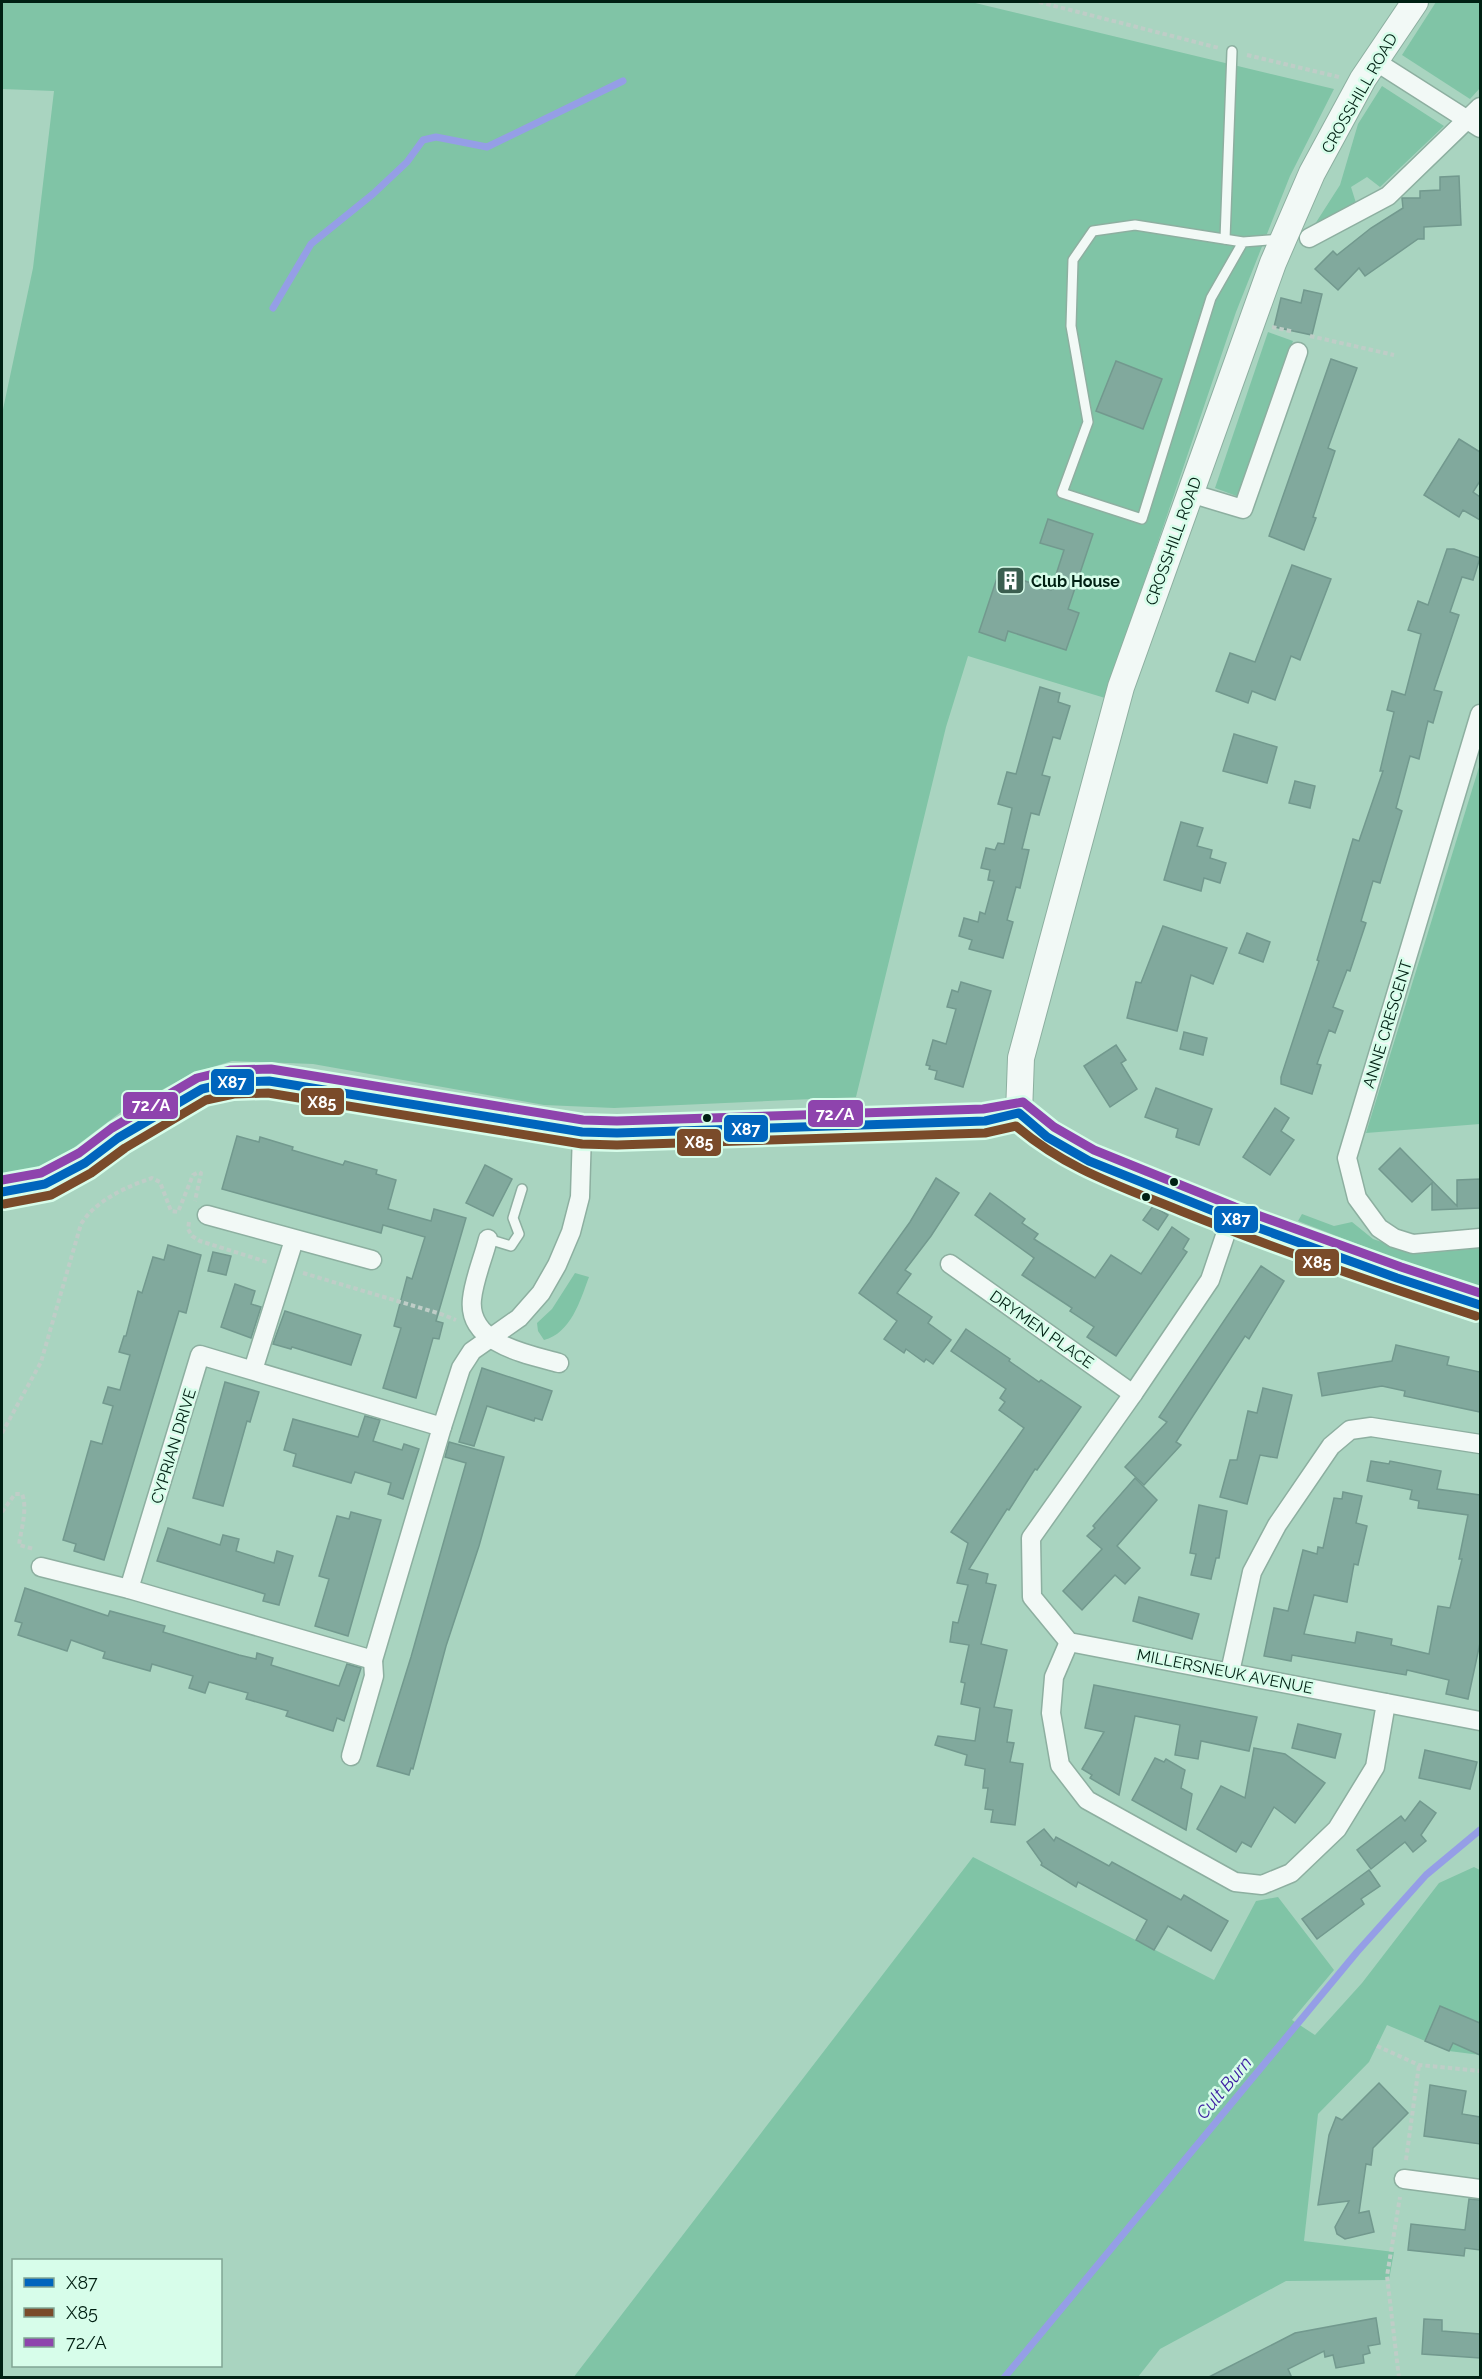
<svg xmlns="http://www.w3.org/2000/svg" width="1482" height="2379" viewBox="0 0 1482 2379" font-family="Raleway,sans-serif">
  <rect width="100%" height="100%" fill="#a9d4c0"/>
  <!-- green -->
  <g fill="#80c4a6">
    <path d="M2,2H971L1334,89L1290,176L1236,312L1105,698L968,656L946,727L856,1097L614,1108L544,1105L313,1064L232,1061L193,1073L121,1112L55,1162L18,1172L2,1173V414L33,268L54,91L2,89Z"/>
    <path d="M1436,2H1480V88L1470,99L1402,55Z"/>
    <path d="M1382,86L1444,126L1380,187L1367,177L1351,187L1356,203L1315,224L1340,185L1358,124Z"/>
    <path d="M1268,332L1293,341L1239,497L1215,488Z"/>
    <path d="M1480,764V1124L1366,1133Z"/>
    <path d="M1302,1214L1334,1226L1352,1222L1373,1239L1417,1254L1480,1248V1286L1391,1257L1298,1221Z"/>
    <path d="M575,1273L589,1277C580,1301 571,1333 544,1340L538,1331L537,1323L552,1309Z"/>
    <path d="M973,1857L1214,1980L1256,1901L1278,1897L1334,1970L1292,2020L1315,2035L1362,1983L1439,1883L1474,1867L1480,1870V2055L1449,2051L1387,2025L1369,2062L1318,2114L1304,2241L1394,2252L1389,2280L1286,2281L1160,2349L1138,2377L573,2378Z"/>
  </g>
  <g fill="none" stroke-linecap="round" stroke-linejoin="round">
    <!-- stream -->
    <g stroke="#959ee6" stroke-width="7">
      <path d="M273,308L311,244L373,194L407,162L423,140L436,137L487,147L623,81"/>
      <path d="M1004,2378L1357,1952L1426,1875L1480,1830"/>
    </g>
  </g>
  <!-- building -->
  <g fill="#81a99d" stroke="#72998e" stroke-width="1.5">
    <path d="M1459,176L1461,225L1424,227V239H1418L1365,276L1359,268L1338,290L1315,269L1333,251L1337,255L1371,228L1403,208L1402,198H1420V191L1440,190V177Z"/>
    <path d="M1304,290L1322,294L1312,335L1274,327L1281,298L1301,303Z"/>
    <path d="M1331,359L1357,368L1328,448L1335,451L1313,517L1316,518L1304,550L1269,536Z"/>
    <path d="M1116,361L1162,379L1143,429L1096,411Z"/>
    <path d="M1459,439L1480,452V481L1473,492L1480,497V520L1463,510L1459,517L1424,495Z"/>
    <path d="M1048,519L1093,534L1068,609L1079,613L1066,650L1008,631L1005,641L979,632L999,572L1051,590L1064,550L1040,543Z"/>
    <path d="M1447,549H1454L1480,558L1473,580L1462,577L1450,612L1459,615L1434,690L1442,692L1433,723L1428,721L1419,759L1410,756L1396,808L1402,811L1380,883L1373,881L1361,921L1366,923L1350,971L1347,970L1333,1007L1343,1011L1335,1033L1329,1030L1317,1064L1321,1065L1312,1094L1281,1084V1077L1319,961L1317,960L1353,839L1359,841L1383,771H1380L1394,712L1387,710L1392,691L1405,695L1421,634L1408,630L1418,601L1428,605Z"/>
    <path d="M1292,565L1331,579L1300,660L1291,656L1275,700L1252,691L1248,703L1216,691L1230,653L1255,662Z"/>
    <path d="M1040,687L1060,693L1058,702L1070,706L1060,739L1053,737L1042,775L1050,777L1039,815L1031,813L1022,849L1029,850L1020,888L1016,887L1007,920L1013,922L1003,958L969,949L972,940L959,936L964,918L978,922L980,912L985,914L994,881L988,880L990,870L981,868L986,848L995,850L998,843L1004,844L1012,808L998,804L1007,772L1016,774Z"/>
    <path d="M1234,734L1277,747L1267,783L1223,771Z"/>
    <path d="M1295,781L1315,786L1310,808L1289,803Z"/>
    <path d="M1181,822L1203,828L1197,846L1212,850L1210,858L1226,863L1220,883L1204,878L1201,891L1164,880Z"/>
    <path d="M1163,926L1227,948L1213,984L1191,975L1177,1031L1127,1018L1136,982L1141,983Z"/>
    <path d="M1247,933L1270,942L1263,962L1239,953Z"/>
    <path d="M961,982L991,991L963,1087L935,1079L937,1071L929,1069L930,1066L926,1065L933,1040L946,1044L956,1009L947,1007L952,990L958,992Z"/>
    <path d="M1184,1032L1207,1038L1203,1055L1180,1049Z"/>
    <path d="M1116,1045L1126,1060L1121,1063L1137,1089L1110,1107L1084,1066Z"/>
    <path d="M1156,1088L1212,1109L1199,1145L1176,1137L1178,1129L1145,1117Z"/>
    <path d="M1275,1108L1289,1118L1281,1131L1294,1140L1270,1175L1243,1157Z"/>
    <path d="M237,1136L259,1142L260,1137L293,1147L292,1150L343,1165L345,1161L377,1170L376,1174L396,1180L388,1209L431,1221L434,1209L466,1218L436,1321L443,1323L439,1339L433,1338L416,1398L383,1388L401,1328L394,1326L407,1277L412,1279L425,1237L383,1225L381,1233L222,1189Z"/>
    <path d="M1400,1148L1457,1206V1180L1480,1179V1208L1432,1210V1183L1412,1202L1379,1169Z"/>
    <path d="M485,1165L512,1179L493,1216L466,1203Z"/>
    <path d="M936,1178L959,1193L931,1236L905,1270L911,1274L897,1293L932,1317L928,1323L951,1340L933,1364L926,1359L924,1362L906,1349L904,1353L884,1339L897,1321L859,1293L910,1222Z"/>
    <path d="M990,1193L1025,1219L1022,1223L1038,1234L1034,1239L1095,1278L1111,1255L1141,1274L1172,1227L1189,1239L1183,1249L1187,1252L1116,1356L1087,1337L1094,1327L1070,1311L1072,1308L1022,1275L1034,1258L975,1215Z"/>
    <path d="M1153,1206L1168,1215L1158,1230L1143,1220Z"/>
    <path d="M168,1245L201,1255L186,1313L179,1311L104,1560L74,1551L76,1544L63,1540L91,1441L102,1444L113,1406L103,1403L108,1387L120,1390L130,1355L119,1352L124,1336H126L138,1291L142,1293L153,1257L164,1260Z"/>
    <path d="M213,1252L231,1256L226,1275L208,1271Z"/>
    <path d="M1261,1266L1284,1281L1249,1339L1245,1336L1176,1442L1181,1445L1144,1485L1125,1467L1167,1422L1159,1417Z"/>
    <path d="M235,1284L255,1291L251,1304L261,1307L251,1338L221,1327Z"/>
    <path d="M285,1311L361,1335L351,1365L292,1347L291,1349L273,1344Z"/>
    <path d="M966,1329L1010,1359L1009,1361L1039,1382L1041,1380L1081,1407L1037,1470L1035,1469L1009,1510L1007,1509L969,1569L988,1574L986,1583L996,1585L981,1644L1007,1650L994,1707L1012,1710L1007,1742L1014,1743L1010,1762L1023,1764L1015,1825L991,1822L993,1810L985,1809L988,1788H983L985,1769L965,1765L967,1755L935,1745L938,1736L975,1741L980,1708L961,1704L965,1683L961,1682L969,1645L950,1642L953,1622L958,1623L968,1585L957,1583L968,1543L951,1532L1024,1428L999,1410L1005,1402L1000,1398L1006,1389L951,1351Z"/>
    <path d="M1396,1345L1449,1357L1447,1365L1480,1372V1412L1404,1396L1405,1391L1382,1386L1322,1396L1318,1373L1392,1361Z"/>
    <path d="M482,1368L552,1391L542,1420L535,1418L534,1421L487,1406L474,1446L459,1442Z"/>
    <path d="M225,1382L259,1392L250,1422L247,1421L223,1506L193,1498Z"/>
    <path d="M1263,1388L1292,1395L1277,1458L1260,1455L1247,1504L1220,1497L1230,1460H1237L1248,1411L1257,1413Z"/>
    <path d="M365,1416L380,1420L373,1441L402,1450L404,1444L419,1449L403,1499L388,1494L391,1483L355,1472L351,1483L293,1466L296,1454L284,1450L293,1419L358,1437Z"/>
    <path d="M449,1442L504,1457L479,1546L446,1646L413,1769L411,1768L409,1775L377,1766L411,1657L466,1463L445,1457Z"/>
    <path d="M1371,1461L1389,1464L1390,1461L1441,1471L1437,1489L1480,1495V1643L1468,1699L1446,1694L1449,1680L1407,1670L1406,1675L1292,1655L1291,1661L1264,1656L1274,1608L1288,1611L1303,1550L1317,1554L1318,1547L1323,1548L1334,1498L1342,1499L1343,1492L1362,1496L1356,1523L1367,1526L1358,1565L1354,1564L1347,1602L1314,1595L1304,1634L1355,1643L1357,1632L1392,1639L1391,1645L1429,1654L1438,1606L1450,1608L1462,1559H1459L1468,1515L1418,1508L1419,1501L1410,1499L1412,1490L1367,1481Z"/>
    <path d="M1135,1478L1157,1500L1117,1546L1140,1568L1125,1584L1115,1575L1082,1610L1063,1591L1102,1549L1087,1536L1095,1528L1093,1526Z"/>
    <path d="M1199,1505L1227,1511L1219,1558H1216L1211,1579L1191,1575L1196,1554L1190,1553Z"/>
    <path d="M351,1512L381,1520L348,1636L315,1626L329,1579L319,1576L337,1516L349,1519Z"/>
    <path d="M168,1528L220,1545L223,1535L239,1539L236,1551L274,1563L277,1551L293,1556L279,1605L263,1601L265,1594L157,1561Z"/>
    <path d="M25,1588L108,1616L110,1611L165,1626L163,1632L239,1655L256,1659L257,1653L273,1658L271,1665L339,1686L347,1664L361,1668L344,1721L337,1718L333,1731L286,1716L288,1711L246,1699L248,1693L209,1682L205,1693L189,1688L193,1676L152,1664L150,1671L103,1658L105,1652L71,1640L67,1651L18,1635L22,1623L15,1621Z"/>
    <path d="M1139,1597L1199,1614L1192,1639L1133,1621Z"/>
    <path d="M1094,1685L1257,1717L1249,1751L1201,1741L1198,1759L1175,1755L1180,1725L1135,1716L1119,1795L1090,1778L1092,1775L1082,1769L1104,1732L1085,1728Z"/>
    <path d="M1298,1724L1341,1734L1335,1758L1292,1748Z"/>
    <path d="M1254,1748L1285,1754L1325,1783L1295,1823L1274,1807L1251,1847L1242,1842L1236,1852L1197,1829L1221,1786L1245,1798Z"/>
    <path d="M1425,1750L1477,1762L1470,1789L1419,1778Z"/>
    <path d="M1155,1758L1164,1762L1166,1759L1185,1770L1181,1788L1192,1794L1186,1830L1132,1800Z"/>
    <path d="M1420,1801L1436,1813L1421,1835L1426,1841L1413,1852L1405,1842L1371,1869L1357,1850L1401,1816L1405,1821Z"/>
    <path d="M1044,1829L1054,1841L1056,1837L1109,1866L1112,1862L1181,1900L1184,1895L1228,1921L1211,1951L1168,1926L1154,1950L1136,1940L1147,1920L1078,1882L1076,1887L1041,1865L1042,1863L1027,1842Z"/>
    <path d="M1369,1870L1380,1886L1361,1899L1364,1904L1317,1939L1302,1919Z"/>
    <path d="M1440,2006L1480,2023V2055L1453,2043L1449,2051L1425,2041Z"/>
    <path d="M1379,2083L1408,2113L1373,2148L1371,2165L1366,2164L1359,2213L1369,2211L1374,2232L1345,2239L1337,2234L1335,2227L1349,2201L1318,2205L1329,2135L1336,2117L1342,2120Z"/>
    <path d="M1430,2085L1466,2091L1462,2114L1480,2117V2144L1424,2136Z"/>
    <path d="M1469,2199L1480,2200V2250L1465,2248L1464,2256L1408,2250L1411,2224L1465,2230Z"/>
    <path d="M1376,2318L1380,2344L1368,2346L1370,2353L1363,2355L1364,2363L1336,2368L1333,2355L1325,2357L1324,2351L1288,2369L1292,2378H1207L1295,2333Z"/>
    <path d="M1424,2319L1442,2320V2331L1480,2334V2358L1422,2354Z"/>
  </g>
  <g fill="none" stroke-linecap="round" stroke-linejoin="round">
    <defs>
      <g id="lane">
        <path d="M1225,239L1232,51"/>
        <path d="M1243,242L1211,298L1142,519L1062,493L1088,422L1071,326L1073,260L1093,231L1135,225L1243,242L1281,239"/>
        <path d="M488,1239L511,1246L519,1234L513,1218L522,1189"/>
      </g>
      <g id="street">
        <path d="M1375,61L1480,128"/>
        <path d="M1309,238L1388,196L1480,107"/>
        <path d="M1190,493L1243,509L1298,352"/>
        <path d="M1480,714L1347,1158L1357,1198L1379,1228L1394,1238L1413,1244L1480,1238"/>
        <path d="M207,1215L372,1260"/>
        <path d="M1231,1218L1210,1280L1133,1394L1031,1538L1032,1597L1069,1642L1480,1721"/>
        <path d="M488,1239C483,1259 474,1279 472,1299C467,1344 527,1354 559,1363"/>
        <path d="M950,1264L1133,1394"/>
        <path d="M253,1370L294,1240"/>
        <path d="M41,1567L129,1589L373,1660L442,1427L461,1368L472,1351L519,1318L541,1293L557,1265L571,1232L580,1197L582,1132"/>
        <path d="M129,1589L200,1355L442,1427"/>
        <path d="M1069,1642L1054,1677L1051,1713L1060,1765L1087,1800L1235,1882L1262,1885L1291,1873L1337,1829L1375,1767L1386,1703"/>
        <path d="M1230,1672L1252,1572L1277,1525L1331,1446L1350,1430L1371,1427L1480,1444"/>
        <path d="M351,1756L374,1676L373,1660"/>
        <path d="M1404,2179L1480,2189"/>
      </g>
      <g id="secondary">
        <path d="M1019,1113L1021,1058L1121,687L1273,263L1312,173L1363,79L1415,2"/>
        <path d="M2,1192L45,1184L85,1163L118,1138L202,1089L232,1082L269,1081L582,1132L617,1133L985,1121L1019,1113L1047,1137L1089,1161L1231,1218L1397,1278L1480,1305"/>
      </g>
    </defs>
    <!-- lane casing -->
    <use href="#lane" stroke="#8dafa0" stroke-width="12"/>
    <!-- street casing -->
    <use href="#street" stroke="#8dafa0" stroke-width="21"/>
    <!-- secondary casing -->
    <use href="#secondary" stroke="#8dafa0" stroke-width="28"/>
    <!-- path -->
    <g stroke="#bfcdc7" stroke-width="4" stroke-dasharray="4.5 3" stroke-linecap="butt">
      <path d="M1039,2L1219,48"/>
      <path d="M1247,55L1339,77"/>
      <path d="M1272,327L1294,332"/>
      <path d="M1310,336L1394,355"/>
      <path d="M189,1222L188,1229L192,1236L200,1241L267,1262"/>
      <path d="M303,1273L441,1314L456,1320"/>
      <path d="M2,1433L41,1362L81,1224C96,1200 126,1187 152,1178L160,1182L171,1211L178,1212L193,1175L199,1172L201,1173L195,1201"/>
      <path d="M2,1512L15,1494H22C28,1508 21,1530 19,1545L34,1549"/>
      <path d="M1377,2046L1419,2065L1480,2071"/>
      <path d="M1406,2160L1419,2065"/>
      <path d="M1399,2378L1387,2276L1400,2197"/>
    </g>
    <!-- lane -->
    <use href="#lane" stroke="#f2f9f6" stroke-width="9"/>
    <!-- street -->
    <use href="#street" stroke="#f2f9f6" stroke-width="18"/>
    <!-- secondary -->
    <use href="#secondary" stroke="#f2f9f6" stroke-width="26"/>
    <defs>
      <path id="bus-1" d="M2,1192L45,1184L85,1163L118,1138L202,1089L232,1082L269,1081L582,1132L617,1133L985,1121L1019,1113L1047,1137L1089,1161L1231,1218L1397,1278L1480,1305"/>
      <path id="bus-2" d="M4,1204L51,1195L91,1173L125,1148L206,1100L234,1094L268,1093L582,1144L617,1145L985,1133L1016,1126C1066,1169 1120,1186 1181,1211C1278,1250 1377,1284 1476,1316"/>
      <path id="bus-3" d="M2,1180L41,1173L79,1153L112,1128L197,1078L230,1070L271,1069L583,1120L617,1121L983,1109L1023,1102L1054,1127L1094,1150L1235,1207L1401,1267L1480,1293"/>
    </defs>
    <!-- bus-1 casing -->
    <use href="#bus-1" stroke="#d7fdea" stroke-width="14"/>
    <!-- bus-2 casing -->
    <use href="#bus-2" stroke="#d7fdea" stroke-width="14"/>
    <!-- bus-3 casing -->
    <use href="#bus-3" stroke="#d7fdea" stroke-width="14"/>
    <!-- bus-1 -->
    <use href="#bus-1" stroke="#0065bd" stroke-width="9"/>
    <!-- bus-2 -->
    <use href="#bus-2" stroke="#7a4b2a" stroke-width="9"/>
    <!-- bus-3 -->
    <use href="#bus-3" stroke="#8e44ad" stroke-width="9"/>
  </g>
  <!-- icons -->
  <defs>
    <symbol id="building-square" viewBox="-11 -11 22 22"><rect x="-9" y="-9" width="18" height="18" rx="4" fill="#3b5f50" stroke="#d7fdea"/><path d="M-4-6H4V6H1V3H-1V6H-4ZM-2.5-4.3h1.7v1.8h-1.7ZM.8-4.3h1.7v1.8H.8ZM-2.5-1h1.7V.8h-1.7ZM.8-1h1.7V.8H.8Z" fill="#fff"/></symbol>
  </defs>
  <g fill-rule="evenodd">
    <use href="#building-square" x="994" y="564" width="33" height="33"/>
  </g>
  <!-- markers -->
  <g fill="#002013" stroke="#d7fdea" stroke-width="2">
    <circle cx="707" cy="1118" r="5"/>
    <circle cx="1174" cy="1182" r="5"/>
    <circle cx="1146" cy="1197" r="5"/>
  </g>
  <g text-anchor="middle" stroke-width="5" stroke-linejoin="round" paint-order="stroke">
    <!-- street labels -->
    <g font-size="16" fill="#002013" stroke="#d7fdea">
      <text transform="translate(1359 93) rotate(-60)" y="6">CROSSHILL ROAD</text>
      <text transform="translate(1173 541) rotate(-70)" y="6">CROSSHILL ROAD</text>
      <text transform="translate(1387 1024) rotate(-73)" y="6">ANNE CRESCENT</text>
      <text transform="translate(1042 1329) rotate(35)" y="6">DRYMEN PLACE</text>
      <text transform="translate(173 1446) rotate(-73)" y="6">CYPRIAN DRIVE</text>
      <text transform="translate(1225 1671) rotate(11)" y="6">MILLERSNEUK AVENUE</text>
    </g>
    <!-- poi labels -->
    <g font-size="16" font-weight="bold" fill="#002013" stroke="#d7fdea" text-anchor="start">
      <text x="1031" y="587">Club House</text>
    </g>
    <!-- water labels -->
    <g font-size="18" font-style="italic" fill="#3f21a3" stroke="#d7fdea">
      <text transform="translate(1224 2088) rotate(-50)" y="6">Cult Burn</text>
    </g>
  </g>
  <g stroke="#d7fdea" stroke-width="2">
    <rect x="210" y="1068" width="45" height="28" rx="6" fill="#0065bd"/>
    <rect x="300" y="1087" width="45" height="29" rx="6" fill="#7a4b2a"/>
    <rect x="122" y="1091" width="57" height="29" rx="6" fill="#8e44ad"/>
    <rect x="807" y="1099" width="57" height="29" rx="6" fill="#8e44ad"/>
    <rect x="723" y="1114" width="46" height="29" rx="6" fill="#0065bd"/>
    <rect x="676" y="1128" width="46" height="29" rx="6" fill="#7a4b2a"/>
    <rect x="1213" y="1205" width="46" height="29" rx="6" fill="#0065bd"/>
    <rect x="1294" y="1248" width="46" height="29" rx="6" fill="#7a4b2a"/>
  </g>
  <g font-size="16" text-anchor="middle" font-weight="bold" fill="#fff">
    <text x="232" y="1088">X87</text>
    <text x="322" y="1108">X85</text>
    <text x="151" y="1111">72/A</text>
    <text x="835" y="1120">72/A</text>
    <text x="746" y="1135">X87</text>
    <text x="699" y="1148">X85</text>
    <text x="1236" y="1225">X87</text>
    <text x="1317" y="1268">X85</text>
  </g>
  <!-- border -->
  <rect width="1482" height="2379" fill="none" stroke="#002013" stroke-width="6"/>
  <!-- legend -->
  <rect x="12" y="2259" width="210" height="108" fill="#d7fdea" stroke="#81a594" stroke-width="1.5"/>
  <rect x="24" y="2278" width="30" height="9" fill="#0065bd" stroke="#81a594" stroke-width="1.5"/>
  <text x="66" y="2289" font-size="18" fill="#002013">X87</text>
  <rect x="24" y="2308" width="30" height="9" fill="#7a4b2a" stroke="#81a594" stroke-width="1.5"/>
  <text x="66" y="2319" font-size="18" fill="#002013">X85</text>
  <rect x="24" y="2338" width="30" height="9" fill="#8e44ad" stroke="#81a594" stroke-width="1.5"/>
  <text x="66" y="2349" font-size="18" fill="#002013">72/A</text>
</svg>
